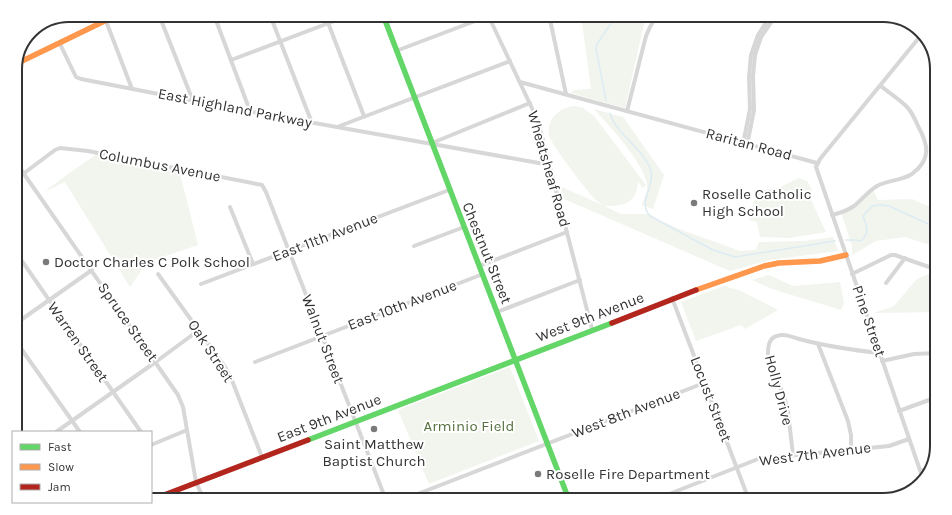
<svg xmlns="http://www.w3.org/2000/svg" width="952" height="515" viewBox="0 0 952 515" font-family="Karla,sans-serif">
  <rect width="100%" height="100%" fill="#fff"/>
  <!-- green -->
  <g fill="#f1f5ed">
    <path d="M581,15H646L625,108L571,93L574,90L591,89Z"/>
    <path d="M575,106L583,108L594,116L646,185L643,188L638,182C636,205 623,206 604,206L621,214H650L659,220L679,229L740,251L756,250L759,242L805,241L833,237L838,251L770,260L730,271L564,199L560,186L604,206C602,204 599,203 597,201C589,194 551,144 549,136C546,119 560,107 575,106Z"/>
    <path d="M594,109L623,117L664,175L653,209L642,205C644,199 648,190 647,184C642,160 610,127 594,109Z"/>
    <path d="M97,154L179,170L198,245L147,262L130,287L65,182L44,192L68,174Z"/>
    <path d="M799,178L807,181L810,186L812,191L811,200L826,232L790,238L760,237L757,222L749,220L757,191L780,187Z"/>
    <path d="M872,188L878,200L912,199L937,210V250L936,247L905,237L876,241L852,255V246L841,212L850,209Z"/>
    <path d="M937,253V312L874,313L894,306L917,279L931,273Z"/>
    <path d="M769,275L793,286L840,282L844,303L841,310L772,289L752,280Z"/>
    <path d="M726,285L727,287L739,290L778,310L745,329L741,325L696,341L681,302Z"/>
    <path d="M510,367L539,441L429,484L398,410Z"/>
  </g>
  <g fill="none" stroke-linecap="round" stroke-linejoin="round">
    <!-- stream -->
    <g stroke="#ddebf3" stroke-width="1.5">
      <path d="M606,100L596,49L597,44L614,19V15"/>
      <path d="M610,113C616,135 644,148 651,171C655,187 637,202 650,216L713,250L735,257L835,241"/>
      <path d="M846,240H855L861,241C870,233 867,226 863,216L872,206L880,205L889,206L937,228"/>
    </g>
    <!-- street -->
    <g stroke="#d7d7d7" stroke-width="4">
      <path d="M159,15L193,101"/>
      <path d="M214,15L250,111"/>
      <path d="M270,15L312,123"/>
      <path d="M325,15L364,116"/>
      <path d="M488,15L538,121L592,329"/>
      <path d="M549,15L566,94"/>
      <path d="M106,21L132,89"/>
      <path d="M922,34L820,159L816,167L923,479"/>
      <path d="M60,44L76,77L81,79L236,109L550,165"/>
      <path d="M396,51L491,15"/>
      <path d="M231,60L350,15"/>
      <path d="M520,82L817,163"/>
      <path d="M627,111L646,36L650,27L657,15"/>
      <path d="M337,127L510,61"/>
      <path d="M432,143L530,103"/>
      <path d="M745,143L748,140L754,110L753,76L755,55L761,37L776,15"/>
      <path d="M745,143L744,139L750,109L749,77L751,55L758,35L771,15"/>
      <path d="M15,161L178,395L183,407L196,482L204,500"/>
      <path d="M15,180L55,150L60,148L88,151L262,185L266,192L386,500"/>
      <path d="M230,207L253,264"/>
      <path d="M832,215C840,213 847,211 854,206C862,200 868,191 877,186C888,180 901,181 912,174C932,159 928,144 918,126C915,119 912,112 907,107C899,99 889,93 881,86"/>
      <path d="M414,246L464,227"/>
      <path d="M15,251L141,432"/>
      <path d="M479,266L567,232"/>
      <path d="M158,274L225,367L231,378L262,457"/>
      <path d="M852,274L891,255H895L929,267"/>
      <path d="M886,283L905,258"/>
      <path d="M201,284L449,190"/>
      <path d="M672,298L749,500"/>
      <path d="M497,312L580,280"/>
      <path d="M15,324L92,270"/>
      <path d="M15,340L80,432"/>
      <path d="M818,344L848,421L851,435V450"/>
      <path d="M882,361L914,354L937,353"/>
      <path d="M255,362L483,274"/>
      <path d="M899,411L937,397"/>
      <path d="M15,427L19,432"/>
      <path d="M56,432L157,361L199,330"/>
      <path d="M151,445L187,430"/>
      <path d="M793,455L788,412L785,400L768,354C768,346 769,338 777,336C784,333 792,337 799,339C825,346 852,350 879,353"/>
      <path d="M921,471L932,467"/>
      <path d="M402,500L704,383"/>
      <path d="M654,500L758,459L889,446L909,439"/>
    </g>
    <!-- fast -->
    <g stroke="#63d668" stroke-width="5.5">
      <path d="M383,15L569,500"/>
      <path d="M308,440L612,323"/>
    </g>
    <!-- slow -->
    <g stroke="#ff974d" stroke-width="5.5">
      <path d="M16,64L117,15"/>
      <path d="M696,290L764,266L779,263L820,261L846,255"/>
    </g>
    <!-- jam -->
    <g stroke="#b3261e" stroke-width="5.5">
      <path d="M612,323L696,290"/>
      <path d="M151,500L308,440"/>
    </g>
  </g>
  <!-- markers -->
  <g fill="#7a7a7a" stroke="#fff" stroke-width="1.5">
    <circle cx="694" cy="203" r="4"/>
    <circle cx="46" cy="262" r="4"/>
    <circle cx="374" cy="429" r="4"/>
    <circle cx="538" cy="474" r="4"/>
  </g>
  <g text-anchor="middle" stroke-width="4" stroke-linejoin="round" paint-order="stroke">
    <!-- street labels -->
    <g font-size="15" fill="#333" stroke="#fff">
      <text transform="translate(235 108) rotate(11)" y="5">East Highland Parkway</text>
      <text transform="translate(749 144) rotate(15)" y="5">Raritan Road</text>
      <text transform="translate(160 165) rotate(11)" y="5">Columbus Avenue</text>
      <text transform="translate(549 169) rotate(74)" y="5">Wheatsheaf Road</text>
      <text transform="translate(325 237) rotate(-21)" y="5">East 11th Avenue</text>
      <text transform="translate(487 253) rotate(68)" y="5">Chestnut Street</text>
      <text transform="translate(402 305) rotate(-21)" y="5">East 10th Avenue</text>
      <text transform="translate(590 317) rotate(-21)" y="5">West 9th Avenue</text>
      <text transform="translate(869 321) rotate(71)" y="5">Pine Street</text>
      <text transform="translate(128 322) rotate(55)" y="5">Spruce Street</text>
      <text transform="translate(323 339) rotate(69)" y="5">Walnut Street</text>
      <text transform="translate(78 342) rotate(55)" y="5">Warren Street</text>
      <text transform="translate(211 351) rotate(57)" y="5">Oak Street</text>
      <text transform="translate(779 390) rotate(75)" y="5">Holly Drive</text>
      <text transform="translate(711 399) rotate(69)" y="5">Locust Street</text>
      <text transform="translate(626 413) rotate(-21)" y="5">West 8th Avenue</text>
      <text transform="translate(329 418) rotate(-21)" y="5">East 9th Avenue</text>
      <text transform="translate(815 454) rotate(-7)" y="5">West 7th Avenue</text>
    </g>
    <!-- poi labels -->
    <g font-size="15" fill="#333" stroke="#fff" text-anchor="start">
      <text x="702" y="199">Roselle Catholic<tspan x="702" dy="17">High School</tspan></text>
      <text x="54" y="267">Doctor Charles C Polk School</text>
      <text x="374" y="449" text-anchor="middle">Saint Matthew<tspan x="374" dy="17">Baptist Church</tspan></text>
      <text x="546" y="479">Roselle Fire Department</text>
    </g>
    <!-- park labels -->
    <g font-size="15" fill="#56703f" stroke="#fff">
      <text x="469" y="431">Arminio Field</text>
    </g>
  </g>
  <!-- crop -->
  <path d="M0 0H952V515H0ZM69 22H883A47 47 0 0 1 930 69V446A47 47 0 0 1 883 493H69A47 47 0 0 1 22 446V69A47 47 0 0 1 69 22Z" fill="#fff" fill-rule="evenodd"/>
  <path fill="none" stroke="#333" stroke-width="2" d="M69 22H883A47 47 0 0 1 930 69V446A47 47 0 0 1 883 493H69A47 47 0 0 1 22 446V69A47 47 0 0 1 69 22Z"/>
  <!-- legend -->
  <rect x="12" y="431" width="140" height="72" fill="#ffffff" stroke="#adadad"/>
  <rect x="20" y="444" width="20" height="6" fill="#63d668" stroke="#adadad"/>
  <text x="48" y="451" font-size="12" fill="#333333">Fast</text>
  <rect x="20" y="464" width="20" height="6" fill="#ff974d" stroke="#adadad"/>
  <text x="48" y="471" font-size="12" fill="#333333">Slow</text>
  <rect x="20" y="484" width="20" height="6" fill="#b3261e" stroke="#adadad"/>
  <text x="48" y="491" font-size="12" fill="#333333">Jam</text>
</svg>
